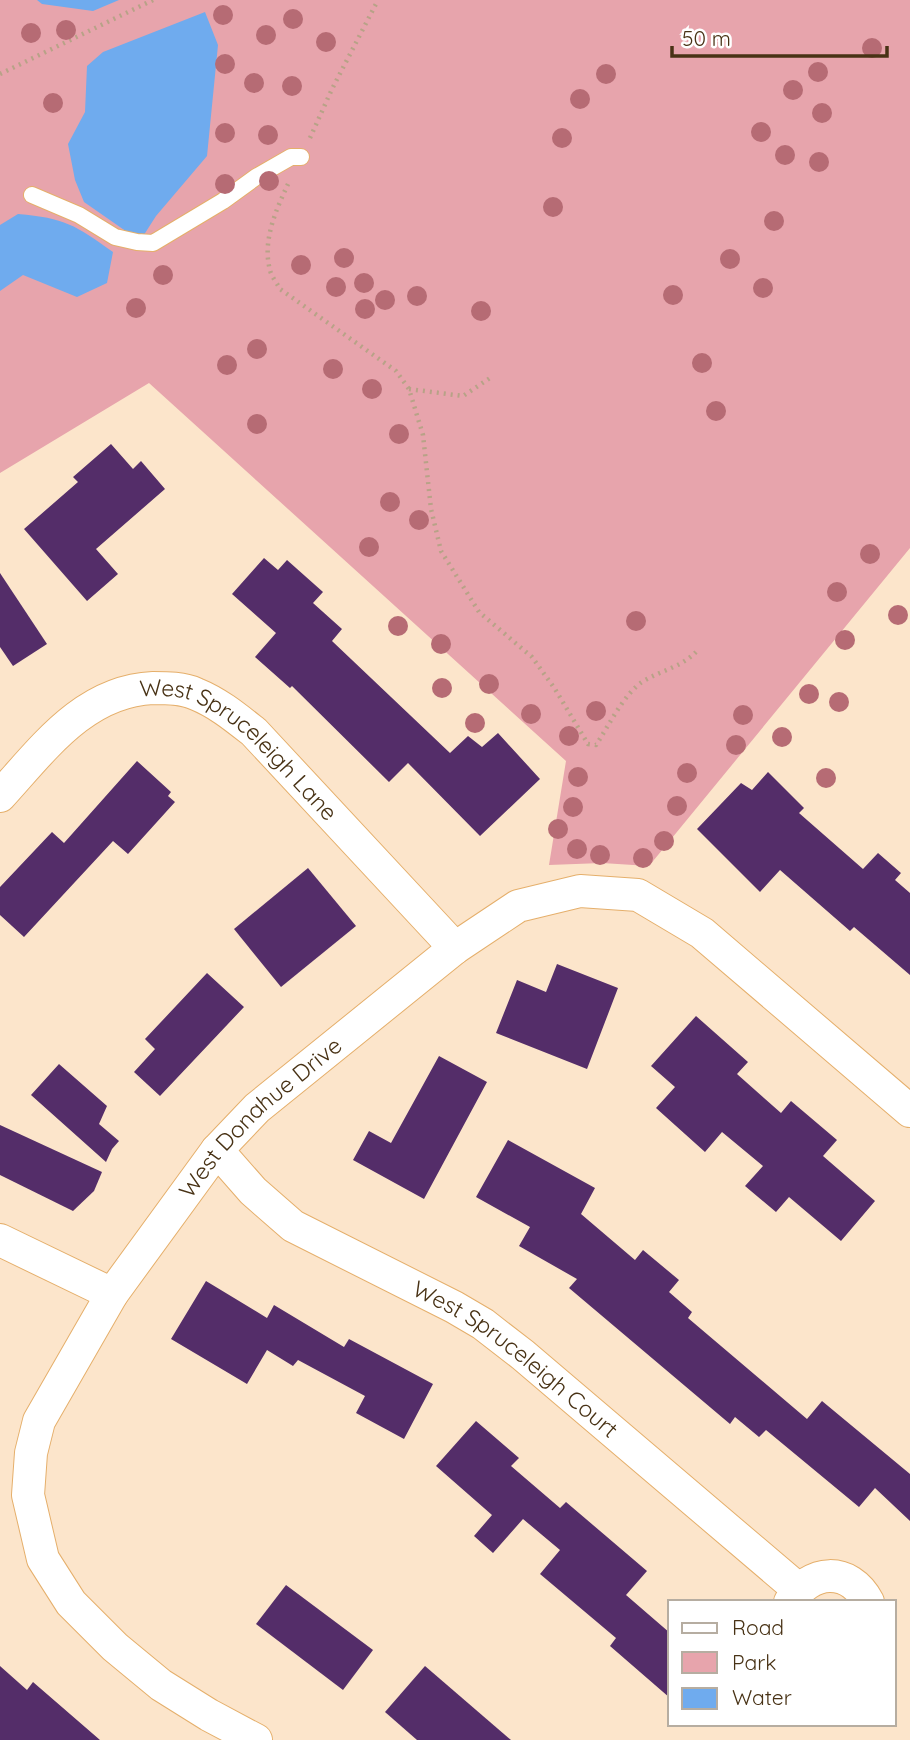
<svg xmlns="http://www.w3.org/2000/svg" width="910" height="1740" viewBox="0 0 910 1740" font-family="Quicksand,sans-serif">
  <rect width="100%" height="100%" fill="#fce5cb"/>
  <!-- green -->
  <path fill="#e7a4ac" d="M0,0H910V548L649,866L602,863L549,865L566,761L149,383L0,473Z"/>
  <!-- water -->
  <g fill="#6fabee">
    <path d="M37,0H119L93,11L42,4Z"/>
    <path d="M205,12L218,45L207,156L156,216L140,241L84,202L75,180L68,144L85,112L87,66L103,52Z"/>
    <path d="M18,214C65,218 75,225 113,252L107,283L77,297L23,275L0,291V225Z"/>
  </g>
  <!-- building -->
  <g fill="#542d69">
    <path d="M111,444L133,469L141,461L165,489L96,549L118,574L87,601L24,529L78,482L73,477Z"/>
    <path d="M264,558L278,570L287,560L323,592L313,603L342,629L332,641L450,753L468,736L482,747L498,733L540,779L480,836L408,763L389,782L292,686L290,688L255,657L276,633L232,594Z"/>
    <path d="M0,573L47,644L13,666L0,647Z"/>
    <path d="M137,761L171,792L168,796L175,802L128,854L113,841L24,937L0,915V887L52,832L64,843Z"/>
    <path d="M768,772L804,808L799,813L863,869L878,853L901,873L895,880L910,893V975L854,927L850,931L780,870L760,892L697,829L741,783L752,790Z"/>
    <path d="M308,868L356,926L281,987L234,929Z"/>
    <path d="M557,964L618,988L587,1069L496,1033L517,980L546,992Z"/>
    <path d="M207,973L244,1007L160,1096L134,1072L155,1049L145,1039Z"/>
    <path d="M696,1016L748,1062L737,1074L781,1113L791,1101L837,1140L823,1156L875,1201L841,1241L789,1197L776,1212L745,1186L763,1166L722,1132L705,1152L656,1108L675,1087L651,1066Z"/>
    <path d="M439,1056L487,1082L424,1199L353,1160L369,1131L391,1143Z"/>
    <path d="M59,1064L107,1106L99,1124L119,1141L112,1149L106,1162L31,1095Z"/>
    <path d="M0,1125L102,1172L94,1191L73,1211L0,1175Z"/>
    <path d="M508,1140L595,1188L581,1214L635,1260L643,1250L679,1280L669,1292L692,1312L688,1318L807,1419L822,1401L910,1474V1521L875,1488L859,1507L766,1430L759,1437L735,1417L730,1424L569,1288L577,1279L519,1246L530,1227L476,1197Z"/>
    <path d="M206,1281L267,1318L274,1305L344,1347L349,1339L433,1384L404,1439L356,1413L365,1396L298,1360L293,1366L267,1350L247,1384L171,1339Z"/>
    <path d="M476,1421L519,1458L511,1466L560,1508L566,1502L647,1571L626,1595L670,1633V1698L610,1646L616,1638L540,1574L560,1550L523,1519L493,1553L474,1536L492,1515L436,1466Z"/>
    <path d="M286,1585L373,1650L343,1690L256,1624Z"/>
    <path d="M0,1666L27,1690L33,1682L100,1740H0Z"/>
    <path d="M425,1666L511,1740H417L385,1712Z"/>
  </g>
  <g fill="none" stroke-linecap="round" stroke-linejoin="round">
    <defs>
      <path id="lane" d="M32,195L79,215L115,237L137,242L153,243L223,201L256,177L291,157H301"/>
      <g id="street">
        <path id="s1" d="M0,796C43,749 84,691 153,688C167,688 183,688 196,694C218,703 235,717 254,732L455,948"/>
        <path id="s2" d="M217,1150L253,1191L293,1226L454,1307L483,1324L523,1355L798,1589"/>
        <path d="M0,1240L112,1294"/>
        <path d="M790,1602C810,1569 849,1566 868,1602"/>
        <path id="s3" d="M256,1740L209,1715L161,1685L115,1647L71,1603L43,1559L28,1495L31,1453L39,1421L112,1294L217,1150L257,1108L455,948L518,906L580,891L638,895L702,933L910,1111"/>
      </g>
    </defs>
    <!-- lane casing -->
    <use href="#lane" stroke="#e5af6b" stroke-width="18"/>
    <!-- street casing -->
    <use href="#street" stroke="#e5af6b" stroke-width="34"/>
    <!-- path -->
    <g stroke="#b8a287" stroke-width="4.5" stroke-dasharray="2 5" stroke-linecap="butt">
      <path d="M0,74L153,0"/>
      <path d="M310,138L332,89L378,0"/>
      <path d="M288,184C276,210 262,241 270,270C271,276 277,283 280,289L396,371L409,389L423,435L431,509L441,551L479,612L532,657L555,689L588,744L596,745C608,727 624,694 642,682C661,670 680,668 696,652"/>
      <path d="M409,389L463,396L490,378"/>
    </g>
    <!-- lane -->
    <use href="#lane" stroke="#fff" stroke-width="16"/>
    <!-- street -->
    <use href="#street" stroke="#fff" stroke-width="32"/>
  </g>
  <!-- trees -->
  <g fill="#b66b74">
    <circle cx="223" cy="15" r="10"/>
    <circle cx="293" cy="19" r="10"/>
    <circle cx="66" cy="30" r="10"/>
    <circle cx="31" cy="33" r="10"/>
    <circle cx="266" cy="35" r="10"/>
    <circle cx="326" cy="42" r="10"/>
    <circle cx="872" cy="48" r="10"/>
    <circle cx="225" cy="64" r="10"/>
    <circle cx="818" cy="72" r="10"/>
    <circle cx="606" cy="74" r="10"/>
    <circle cx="254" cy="83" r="10"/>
    <circle cx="292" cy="86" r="10"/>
    <circle cx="793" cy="90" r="10"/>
    <circle cx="580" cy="99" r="10"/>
    <circle cx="53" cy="103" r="10"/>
    <circle cx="822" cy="113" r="10"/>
    <circle cx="761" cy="132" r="10"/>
    <circle cx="225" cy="133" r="10"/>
    <circle cx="268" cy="135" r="10"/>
    <circle cx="562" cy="138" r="10"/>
    <circle cx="785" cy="155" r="10"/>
    <circle cx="819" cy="162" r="10"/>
    <circle cx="269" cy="181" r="10"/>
    <circle cx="225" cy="184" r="10"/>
    <circle cx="553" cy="207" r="10"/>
    <circle cx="774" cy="221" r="10"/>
    <circle cx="344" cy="258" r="10"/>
    <circle cx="730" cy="259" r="10"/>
    <circle cx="301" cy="265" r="10"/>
    <circle cx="163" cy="275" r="10"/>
    <circle cx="364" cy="283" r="10"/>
    <circle cx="336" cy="287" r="10"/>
    <circle cx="763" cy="288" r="10"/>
    <circle cx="673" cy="295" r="10"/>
    <circle cx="417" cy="296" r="10"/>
    <circle cx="385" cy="300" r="10"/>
    <circle cx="136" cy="308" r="10"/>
    <circle cx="365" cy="309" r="10"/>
    <circle cx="481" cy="311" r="10"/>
    <circle cx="257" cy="349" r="10"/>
    <circle cx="702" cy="363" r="10"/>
    <circle cx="227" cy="365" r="10"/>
    <circle cx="333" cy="369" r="10"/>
    <circle cx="372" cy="389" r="10"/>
    <circle cx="716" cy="411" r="10"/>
    <circle cx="257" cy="424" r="10"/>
    <circle cx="399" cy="434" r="10"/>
    <circle cx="390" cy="502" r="10"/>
    <circle cx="419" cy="520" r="10"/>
    <circle cx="369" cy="547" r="10"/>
    <circle cx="870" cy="554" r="10"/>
    <circle cx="837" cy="592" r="10"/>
    <circle cx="898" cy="615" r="10"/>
    <circle cx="636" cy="621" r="10"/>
    <circle cx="398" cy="626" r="10"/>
    <circle cx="845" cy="640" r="10"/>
    <circle cx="441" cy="644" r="10"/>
    <circle cx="489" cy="684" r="10"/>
    <circle cx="442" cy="688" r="10"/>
    <circle cx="809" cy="694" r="10"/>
    <circle cx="839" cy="702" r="10"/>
    <circle cx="596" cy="711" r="10"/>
    <circle cx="531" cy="714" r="10"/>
    <circle cx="743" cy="715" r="10"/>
    <circle cx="475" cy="723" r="10"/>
    <circle cx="569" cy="736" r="10"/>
    <circle cx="782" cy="737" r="10"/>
    <circle cx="736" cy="745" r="10"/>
    <circle cx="687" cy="773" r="10"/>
    <circle cx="578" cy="777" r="10"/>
    <circle cx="826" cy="778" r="10"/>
    <circle cx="677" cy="806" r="10"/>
    <circle cx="573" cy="807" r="10"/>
    <circle cx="558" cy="829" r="10"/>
    <circle cx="664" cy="841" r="10"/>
    <circle cx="577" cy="849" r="10"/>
    <circle cx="600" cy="855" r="10"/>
    <circle cx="643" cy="858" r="10"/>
  </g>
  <g text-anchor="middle" stroke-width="7" stroke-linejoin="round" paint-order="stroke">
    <!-- street labels -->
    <g font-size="23" fill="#483215" stroke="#fff">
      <text dy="8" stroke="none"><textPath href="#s1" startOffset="301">West Spruceleigh Lane</textPath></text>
      <text dy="8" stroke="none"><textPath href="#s3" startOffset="803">West Donahue Drive</textPath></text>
      <text dy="8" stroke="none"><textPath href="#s2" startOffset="368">West Spruceleigh Court</textPath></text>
    </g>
  </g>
  <!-- legend -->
  <rect x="668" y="1600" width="228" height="126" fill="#ffffff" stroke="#b6ada1" stroke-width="2"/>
  <rect x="682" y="1623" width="35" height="10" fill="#ffffff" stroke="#b6ada1" stroke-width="2"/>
  <text x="732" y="1635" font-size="21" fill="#483215">Road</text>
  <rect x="682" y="1652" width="35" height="21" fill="#e7a4ac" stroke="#b6ada1" stroke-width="2"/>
  <text x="732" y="1670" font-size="21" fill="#483215">Park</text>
  <rect x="682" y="1688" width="35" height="21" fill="#6fabee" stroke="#b6ada1" stroke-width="2"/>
  <text x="732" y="1705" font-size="21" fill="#483215">Water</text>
  <!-- scale -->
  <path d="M672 46v10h215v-10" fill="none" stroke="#483215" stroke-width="3.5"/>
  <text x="682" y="46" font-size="21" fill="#483215" stroke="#ffffff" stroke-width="5" paint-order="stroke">50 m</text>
</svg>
